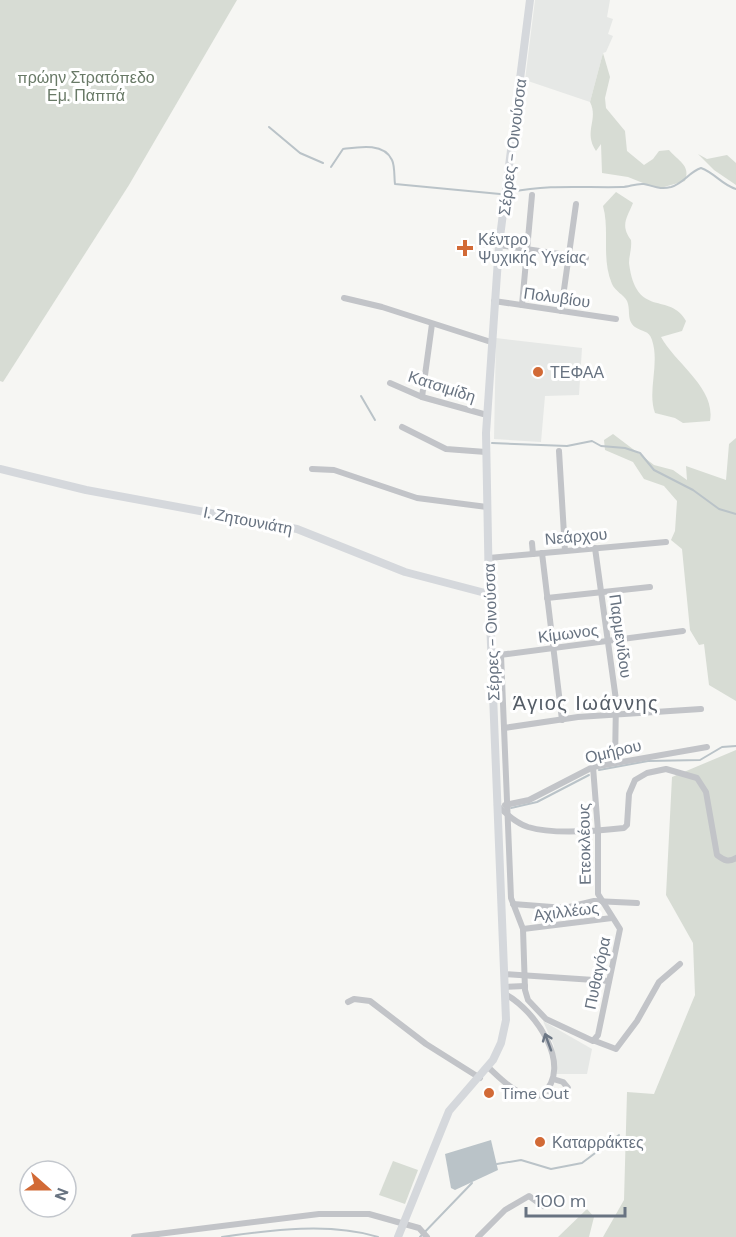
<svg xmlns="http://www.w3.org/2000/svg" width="736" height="1237" viewBox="0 0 736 1237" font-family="'DM Sans',sans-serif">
  <rect width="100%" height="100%" fill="#f6f6f3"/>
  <!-- built -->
  <g fill="#e6e8e6">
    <path d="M535,0H610L607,17L613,19L608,34L613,36L606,52L603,53L590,102L525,80Z"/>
    <path d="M496,338L582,348L579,395L545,396L541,442L494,439Z"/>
    <path d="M543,1021L592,1049L587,1074H555L554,1046Z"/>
  </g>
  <!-- green -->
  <g fill="#d7dcd4">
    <path d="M0,0H237L129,185L3,382L0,381Z"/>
    <path d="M603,53L610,77L605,98L606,108L625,131L627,151L644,165L653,159L659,151L669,150C678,161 691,165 685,181L664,187H653L628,177L602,173L601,144L596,151C583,131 599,120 590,102Z"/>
    <path d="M698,154L707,159L727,155L736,163V185L714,170Z"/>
    <path d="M616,192L633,203C627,218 620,225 631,240C632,248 629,256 629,263C636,320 670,291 686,321L682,331L661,337C675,363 716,388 710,421L683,423L675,418L655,413C647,391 660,364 652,340C649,330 642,332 635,327C626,320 631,310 627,301C624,295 615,291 612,284C601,258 610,231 603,206Z"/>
    <path d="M613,434L654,465L673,470L687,480L686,466L726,480L729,444L736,438V701L709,685L704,644L699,645L690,630L682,549L671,540L675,531L677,501L664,486L644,479L633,462L605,450L604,440Z"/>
    <path d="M736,750V1237H603L624,1200L627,1092L654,1094L695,995L693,943L666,895L672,777Z"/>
    <path d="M393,1161L418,1170L405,1204L379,1195Z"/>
    <path d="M587,1209L594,1217L589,1237H558Z"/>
  </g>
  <!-- water -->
  <path fill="#bac3c8" d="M491,1140L498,1170L455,1190L451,1188L445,1154Z"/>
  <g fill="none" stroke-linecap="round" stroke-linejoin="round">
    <!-- stream -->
    <g stroke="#bac3c8" stroke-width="2">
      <path d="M269,127L300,153L323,163"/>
      <path d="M331,167L343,149C358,147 384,142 392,160C395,166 394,177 395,184L500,194"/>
      <path d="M512,192C548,184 586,188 622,187C629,187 636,183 644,184C654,186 660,190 671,187C684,183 689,172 701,168C715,173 722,185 736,189"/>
      <path d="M361,396L375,420"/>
      <path d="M492,443L567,446L592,441L601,446L625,448L640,453L654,470L693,490L719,509L736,514"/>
      <path d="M599,770L648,761L700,760L722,747L736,746"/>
      <path d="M511,808L537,802L589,775"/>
      <path d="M497,1164L521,1160L551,1169L582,1163L619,1135"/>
      <path d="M222,1237C272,1230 330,1222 378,1237"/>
      <path d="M420,1237L472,1183"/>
    </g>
    <!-- street -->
    <g stroke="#c2c4c8" stroke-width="6">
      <path d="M499,245L586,258"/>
      <path d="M344,298L382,307L491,342"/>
      <path d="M494,301L616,319"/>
      <path d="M522,305L532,195"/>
      <path d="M561,311L576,204"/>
      <path d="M390,383L422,397L487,415"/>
      <path d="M422,397L432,324"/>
      <path d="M402,427L446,449L486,452"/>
      <path d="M559,451L565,551"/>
      <path d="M312,469L334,470L417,498L487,507"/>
      <path d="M532,543L533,554"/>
      <path d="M595,548L616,700L615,763"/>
      <path d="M542,553L562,720"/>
      <path d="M489,558L666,542"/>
      <path d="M547,598L650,587"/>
      <path d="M501,655L511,898L523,929L525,990L528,1000L546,1019L593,1041L598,1035L620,929L598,894V831L593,767"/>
      <path d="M492,656L683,631"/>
      <path d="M504,728L578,717L701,709"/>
      <path d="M497,805C506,814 516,823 528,827C554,835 597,831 624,828L627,825L629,794L635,780L647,773L666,769L697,778L706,792L717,855C724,860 728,863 736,858"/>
      <path d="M505,805L529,800L593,767L707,747"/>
      <path d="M513,904L565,908L594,901L637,903"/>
      <path d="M523,929L612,918"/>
      <path d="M504,974L609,981"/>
      <path d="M505,987L525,986"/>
      <path d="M348,1002L354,999L370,1001L426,1044L480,1078"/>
      <path d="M595,1041L616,1049L637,1021L659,982L680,964"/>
      <path d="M488,1067C502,1080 521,1101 542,1095C575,1066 534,1009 505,994"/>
      <path d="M547,1090L560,1098L566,1096L568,1088L563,1082L553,1079"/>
      <path d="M134,1237L319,1214H369L419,1228L427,1237"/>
      <path d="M478,1237L505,1210L529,1196L543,1206"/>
    </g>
    <!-- secondary -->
    <g stroke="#d5d8dc" stroke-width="8">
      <path d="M0,469L86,490L297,529L405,572L489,594"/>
      <path d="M398,1237L449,1111L493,1060L501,1043L506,1020L489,594L486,433L499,245L530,0"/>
    </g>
  </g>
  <!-- one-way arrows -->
  <defs><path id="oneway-shaft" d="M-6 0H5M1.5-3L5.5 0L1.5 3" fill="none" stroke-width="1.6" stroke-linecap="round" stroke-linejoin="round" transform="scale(1.5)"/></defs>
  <use stroke="#6c7785" href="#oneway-shaft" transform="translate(548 1042) rotate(-110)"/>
  <!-- markers -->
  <g fill="#d26a36" stroke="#fff" stroke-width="2">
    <path d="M462 239h6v6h6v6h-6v6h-6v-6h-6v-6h6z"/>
    <circle cx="538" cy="372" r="6"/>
    <circle cx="489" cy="1093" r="6"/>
    <circle cx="540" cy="1142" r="6"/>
  </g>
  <g text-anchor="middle" stroke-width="6" stroke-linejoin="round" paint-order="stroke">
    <!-- park labels -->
    <g font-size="16" fill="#687966" stroke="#fff">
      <text x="86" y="83">πρώην Στρατόπεδο<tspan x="86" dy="18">Εμ. Παππά</tspan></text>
    </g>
    <!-- street labels -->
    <g font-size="16" fill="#687381" stroke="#fff">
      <text transform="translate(512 147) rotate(-83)" y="6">Σέρρες - Οινούσσα</text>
      <text transform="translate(557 297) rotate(8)" y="6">Πολυβίου</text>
      <text transform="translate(442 386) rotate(18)" y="6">Κατσιμίδη</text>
      <text transform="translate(248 520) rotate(11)" y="6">Ι. Ζητουνιάτη</text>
      <text transform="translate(576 536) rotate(-5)" y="6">Νεάρχου</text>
      <text transform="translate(491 632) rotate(-92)" y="6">Σέρρες - Οινούσσα</text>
      <text transform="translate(568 633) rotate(-7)" y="6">Κίμωνος</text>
      <text transform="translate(621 636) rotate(82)" y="6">Παρμενίδου</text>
      <text transform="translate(613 751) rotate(-13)" y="6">Ομήρου</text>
      <text transform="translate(584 844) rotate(-91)" y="6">Ετεοκλέους</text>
      <text transform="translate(566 911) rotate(-7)" y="6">Αχιλλέως</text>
      <text transform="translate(597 973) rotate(-78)" y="6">Πυθαγόρα</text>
    </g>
    <!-- poi labels -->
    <g font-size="16" fill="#687381" stroke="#fff" text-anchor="start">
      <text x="478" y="245">Κέντρο<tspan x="478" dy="18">Ψυχικής Υγείας</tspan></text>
      <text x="550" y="378">ΤΕΦΑΑ</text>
      <text x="501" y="1099">Time Out</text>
      <text x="552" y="1148">Καταρράκτες</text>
    </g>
    <!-- quarter labels -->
    <g font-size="20" letter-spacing="1.5" fill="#555d67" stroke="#fff">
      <text x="586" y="710">Άγιος Ιωάννης</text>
    </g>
  </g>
  <!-- north arrow -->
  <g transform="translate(48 1189) rotate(111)"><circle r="28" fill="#ffffff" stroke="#c3c7cd" stroke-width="1.5"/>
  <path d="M0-4.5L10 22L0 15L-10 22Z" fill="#d26a36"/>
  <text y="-9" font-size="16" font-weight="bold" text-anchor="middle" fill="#687381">N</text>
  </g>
  <!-- scale -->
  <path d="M526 1207v9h99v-9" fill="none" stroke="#687381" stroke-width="3"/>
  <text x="535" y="1207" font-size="18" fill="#687381" stroke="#ffffff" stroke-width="4.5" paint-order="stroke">100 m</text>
</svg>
